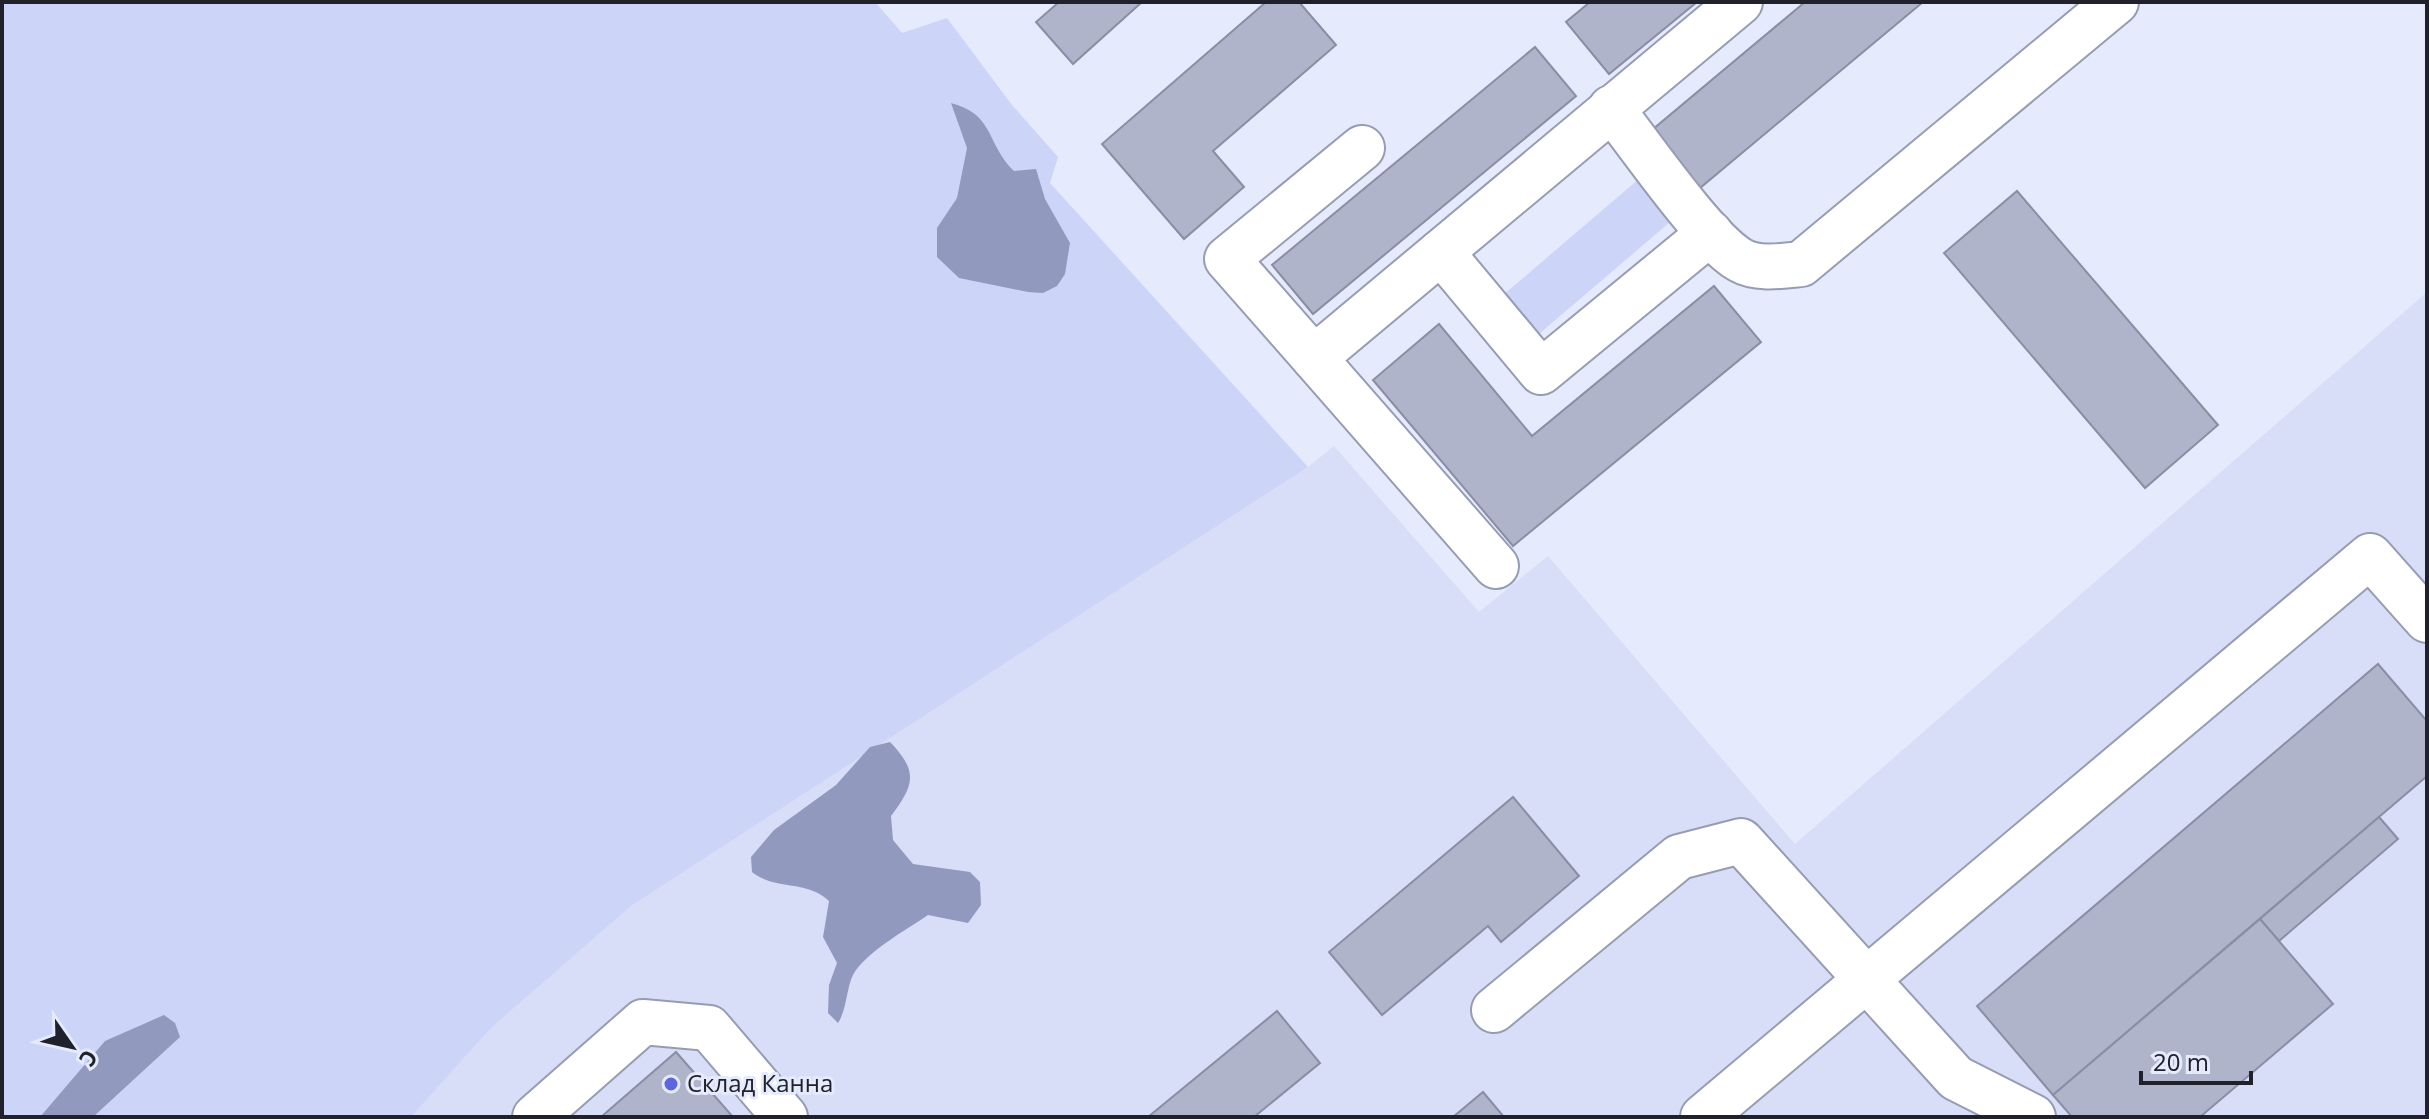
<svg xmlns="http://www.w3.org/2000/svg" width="2429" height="1119" viewBox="0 0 2429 1119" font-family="'Open Sans',sans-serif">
  <rect width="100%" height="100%" fill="#e5eafd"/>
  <!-- built -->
  <path fill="#d8def7" d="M2427,292V1117H411L490,1029L631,906L1308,467L1334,446L1479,612L1548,556L1795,844Z"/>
  <!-- green -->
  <g fill="#ccd4f8">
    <path d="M2,2H875L902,33L947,18L1012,105L1058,157L1050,183L1308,467L631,906L490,1029L411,1117H2Z"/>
    <path d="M1640,178L1676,217L1539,334L1502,296Z"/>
  </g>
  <!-- water -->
  <g fill="#9299be">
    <path d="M951,103C992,114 986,138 1009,166L1014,171L1036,169L1045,199L1070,243L1065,274L1057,286L1043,293L1028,292L959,278L937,257V228L957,198L967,148Z"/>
    <path d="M890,742C919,772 914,785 891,816L893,840L913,864L970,872L980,882L981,905L968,923L928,915C905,931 874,947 856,970C846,983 848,1008 838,1023L828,1013L829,985L837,963L823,937L829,901C806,879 776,891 752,872L751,857L774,830L836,785L870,747Z"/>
    <path d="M164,1015L175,1023L180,1037L93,1117H40L105,1041Z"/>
  </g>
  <!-- building -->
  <g fill="#afb4cb" stroke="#8a8ea5" stroke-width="2">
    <path d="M1059,2H1142L1073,64L1036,22Z"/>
    <path d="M1266,2H1299L1336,45L1213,151L1244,187L1184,239L1102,144Z"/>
    <path d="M1590,2H1697L1609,74L1566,22Z"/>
    <path d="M1805,2H1923L1700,188L1652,130Z"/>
    <path d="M1535,47L1576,96L1313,314L1272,265Z"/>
    <path d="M2017,191L2218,425L2145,488L1944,253Z"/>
    <path d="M1714,286L1761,342L1513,546L1373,380L1439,324L1532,436Z"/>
    <path d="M2378,664L2427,721V776L2053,1095L1977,1006Z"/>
    <path d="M1513,797L1579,876L1501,942L1488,926L1382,1015L1329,952Z"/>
    <path d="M2379,817L2398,839L2279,941L2260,919Z"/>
    <path d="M2260,919L2333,1004L2200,1117H2072L2053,1095Z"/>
    <path d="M1277,1011L1320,1063L1254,1117H1148Z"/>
    <path d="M676,1052L733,1117H601Z"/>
    <path d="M1483,1092L1504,1117H1453Z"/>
  </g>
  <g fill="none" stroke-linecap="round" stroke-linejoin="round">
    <defs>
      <g id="minor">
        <path d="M1611,108C1639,143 1705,240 1740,260C1757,270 1782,266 1801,264L2116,2"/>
        <path d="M1362,148L1227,259L1314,358L1740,2"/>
        <path d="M1441,252L1541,372L1710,233"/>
        <path d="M1314,358L1496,566"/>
        <path d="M1494,1010L1679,857L1741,841L1956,1078L2033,1117"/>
        <path d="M535,1117L643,1022L709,1028L785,1117"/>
        <path d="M1703,1117L2370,556L2427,620"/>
      </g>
    </defs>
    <!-- minor casing -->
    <use href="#minor" stroke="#979cb2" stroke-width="48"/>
    <!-- minor -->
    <use href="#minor" stroke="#fff" stroke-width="44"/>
  </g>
  <!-- markers -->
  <circle fill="#5d66de" stroke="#e5eafd" stroke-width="3" cx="671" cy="1084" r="8"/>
  <g text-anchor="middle" stroke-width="6" stroke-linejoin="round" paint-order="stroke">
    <!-- poi labels -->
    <g font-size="24" fill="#20212a" stroke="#e5eafd" text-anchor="start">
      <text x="687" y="1092">Склад Канна</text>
    </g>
  </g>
  <!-- border -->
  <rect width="2429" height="1119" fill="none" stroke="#20212a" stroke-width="8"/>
  <!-- north arrow -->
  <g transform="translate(72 1047) rotate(124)" stroke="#e5eafd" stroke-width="6" paint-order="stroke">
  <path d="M0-6L14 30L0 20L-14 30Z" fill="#20212a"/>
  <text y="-12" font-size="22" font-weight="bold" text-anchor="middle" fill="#20212a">С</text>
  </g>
  <!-- scale -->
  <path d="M2141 1071v12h110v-12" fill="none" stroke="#20212a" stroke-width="4"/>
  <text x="2153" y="1071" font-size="24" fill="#20212a" stroke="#e5eafd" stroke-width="6" paint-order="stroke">20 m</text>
</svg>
